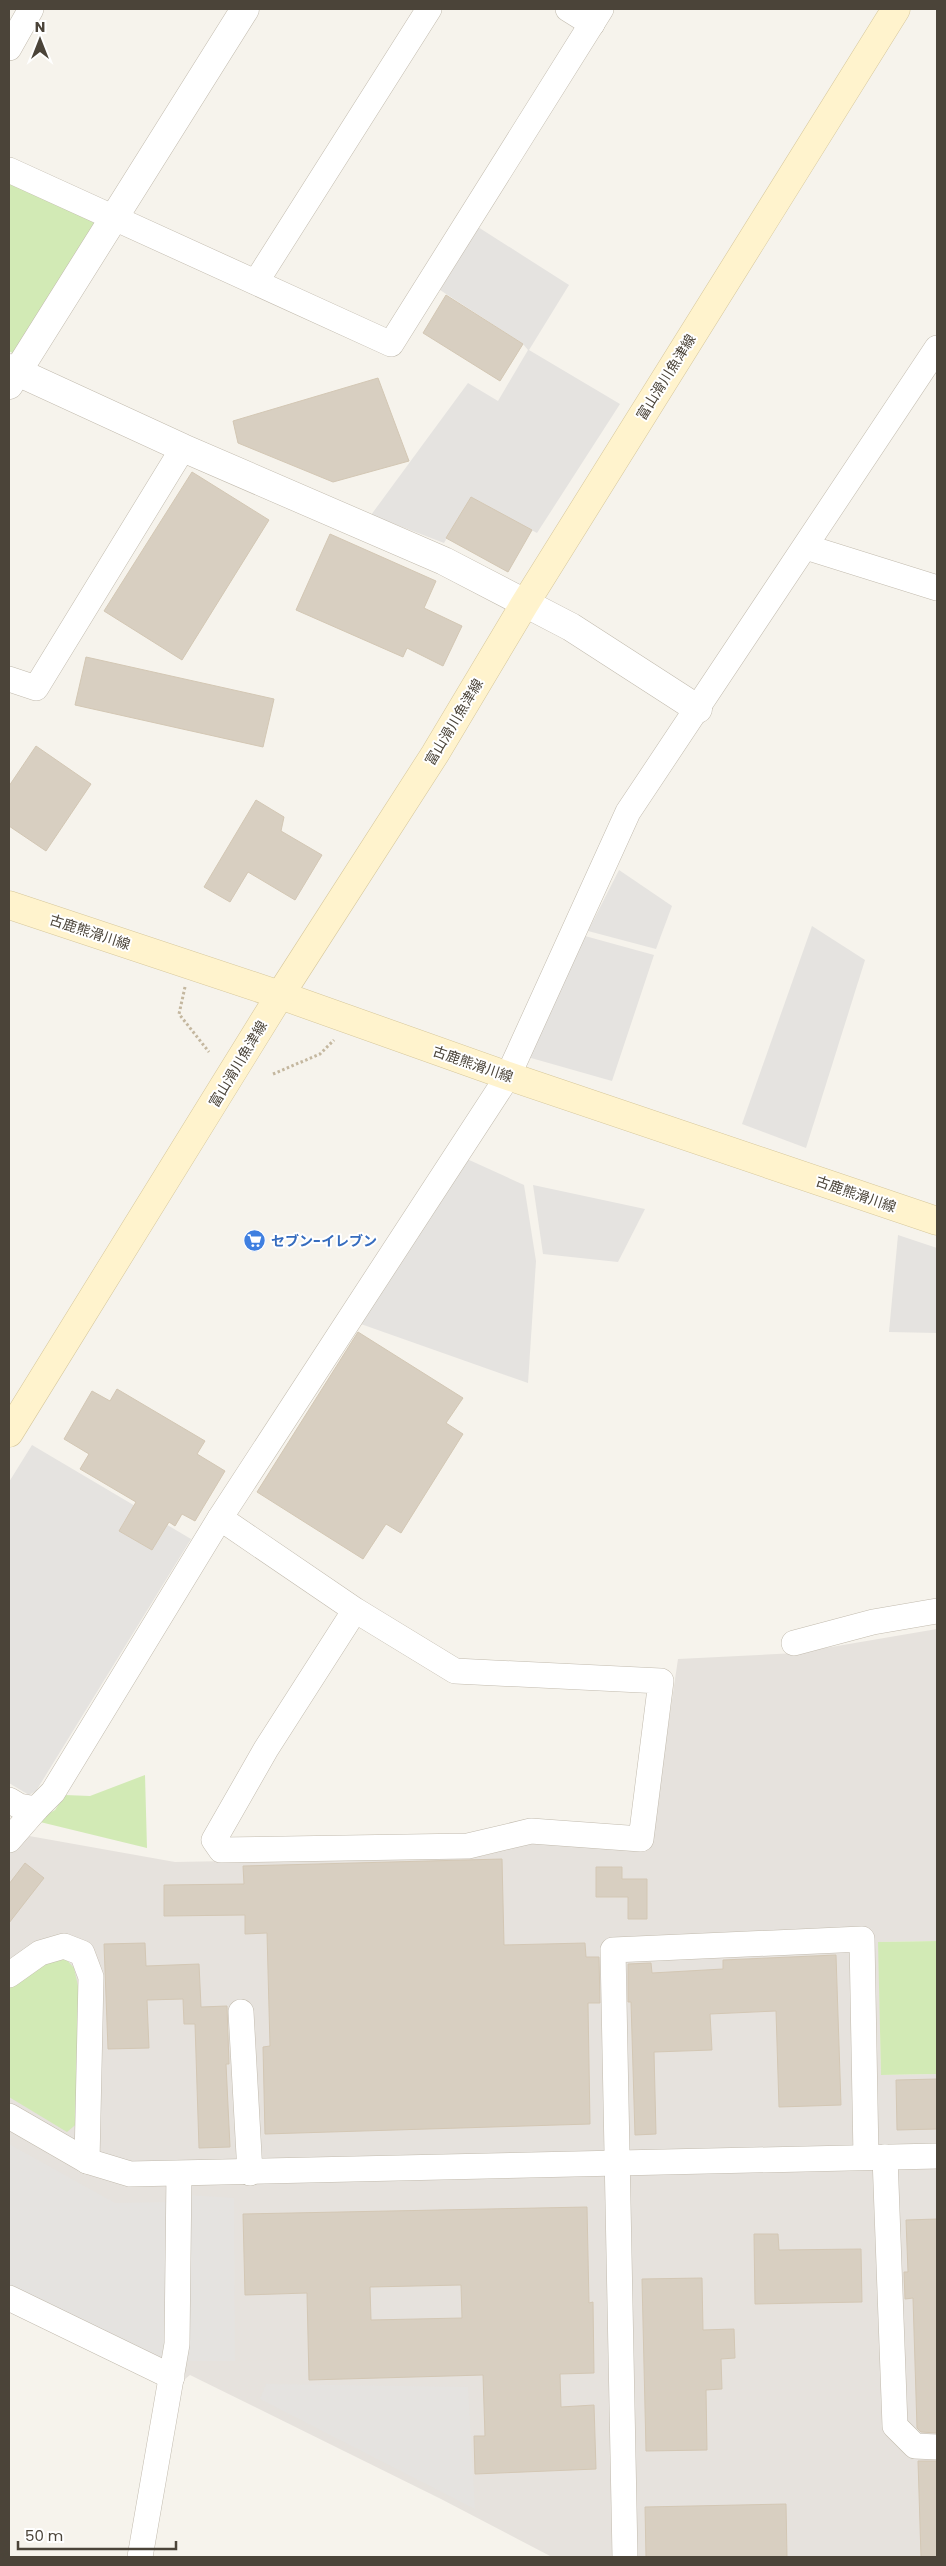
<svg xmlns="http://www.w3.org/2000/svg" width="946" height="2566" viewBox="0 0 946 2566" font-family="Poppins,'Noto Sans JP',sans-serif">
  <rect width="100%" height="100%" fill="#f6f3ec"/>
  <!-- industrial -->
  <path fill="#e6e2dd" d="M937,1629V1941L879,1942L881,2075L937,2074V2557H552L441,2499L190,2375L179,2384L9,2305V1844L18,1834L175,1862L482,1856L529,1843L650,1848L678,1659L796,1653Z"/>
  <!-- green -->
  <g fill="#d2eab5">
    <path d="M9,182L97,223L14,354L9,351Z"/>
    <path d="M145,1775L147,1848L36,1821L55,1810L65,1795L90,1796Z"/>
    <path d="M937,1941V2074L881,2075L878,1942Z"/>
    <path d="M51,1958H65L74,1968L78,1986L80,2121L67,2132L9,2097V1989Z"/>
  </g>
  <!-- parking -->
  <g fill="#e5e3e0" fill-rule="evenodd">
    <path d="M478,227L569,285L529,350L620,404L537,533L471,497L444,543L371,515L468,383L498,401L528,350L523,344L440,290Z"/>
    <path d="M619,870L672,906L656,949L588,931Z"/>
    <path d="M812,926L865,960L806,1148L742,1124Z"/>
    <path d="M585,936L654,955L612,1081L524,1056Z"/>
    <path d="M467,1159L524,1185L536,1261L528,1383L358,1323Z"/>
    <path d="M533,1185L645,1209L618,1262L543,1254Z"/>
    <path d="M898,1235L937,1248V1333L889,1332Z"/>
    <path d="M32,1445L191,1539L36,1791L29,1795L9,1783V1482ZM125,1520L158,1540L152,1550L119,1531Z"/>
    <path d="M9,2144L115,2203L170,2202L166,2365L9,2288Z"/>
    <path d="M188,2195L234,2198L235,2361H187Z"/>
    <path d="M266,2384L468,2387L475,2509L260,2399Z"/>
  </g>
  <!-- building -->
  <g fill="#d8cfc1" stroke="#d3c7b4" fill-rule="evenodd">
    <path d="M446,295L523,344L500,381L423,333Z"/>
    <path d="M378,378L409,461L333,482L238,443L233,421Z"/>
    <path d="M192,472L269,520L182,660L104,611Z"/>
    <path d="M471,497L532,530L508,572L446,538Z"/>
    <path d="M330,534L436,581L424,608L462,626L443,666L407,648L403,657L296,610Z"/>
    <path d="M86,657L274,699L263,747L75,705Z"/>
    <path d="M36,746L91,784L46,851L9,826V786Z"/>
    <path d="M256,800L284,817L281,831L322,855L295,900L248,872L230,902L204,887Z"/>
    <path d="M358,1332L463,1398L446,1423L463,1434L401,1533L386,1524L363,1559L257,1492Z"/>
    <path d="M117,1389L205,1441L197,1454L225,1471L195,1521L182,1514L175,1526L169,1522L152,1550L119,1531L136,1502L80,1469L89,1454L64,1439L92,1391L110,1401Z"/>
    <path d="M502,1859L504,1945L585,1943L586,1957H599L600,2003H588L590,2124L265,2134L263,2047L270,2046L267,1933L245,1934V1915L164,1916V1885L244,1884L243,1866Z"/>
    <path d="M25,1863L44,1878L9,1923V1884Z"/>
    <path d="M596,1867H622V1879H647V1919H628V1897H596Z"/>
    <path d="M145,1943L146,1966L199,1964L201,2007L227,2006L229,2064H226L230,2147L199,2148L195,2024H184L183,1999L147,2000L149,2048L108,2049L104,1944Z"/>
    <path d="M836,1955L841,2105L779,2107L776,2011L710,2014L712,2050L654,2052L656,2134L635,2135L631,2002H628V1964L651,1963L652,1973L723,1969V1960Z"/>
    <path d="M937,2079V2129L897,2130L896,2080Z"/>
    <path d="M587,2207L589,2303L593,2302L594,2373L560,2374L561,2407L594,2405L596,2469L475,2474L474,2436H485L483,2375L309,2380L307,2293L245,2295L243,2214ZM461,2285L462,2318L371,2320L370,2287Z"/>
    <path d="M937,2219V2433L921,2432L917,2428L913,2298L905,2299L904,2272H908L906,2220Z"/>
    <path d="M754,2234H778L779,2250L861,2249L862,2302L755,2304Z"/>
    <path d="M702,2278L703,2330L734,2329L735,2358L721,2359L722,2389L706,2390L707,2450L646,2451L642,2279Z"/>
    <path d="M918,2461H937V2557H921Z"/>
    <path d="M786,2504L787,2557H646L645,2507Z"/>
  </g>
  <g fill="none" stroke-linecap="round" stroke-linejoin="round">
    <defs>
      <g id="minor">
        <path d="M568,9L592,24"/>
        <path d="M9,48L31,9"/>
        <path d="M9,170L391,344L601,9"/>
        <path d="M256,282L429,9"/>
        <path d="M806,547L937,588"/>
        <path d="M9,679L36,688L183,448"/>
        <path d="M220,1518L355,1610L455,1671L661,1681L641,1839L531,1831L468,1846L221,1850L214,1840L266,1749L355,1610"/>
        <path d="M794,1643L873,1622L937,1611"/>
        <path d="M9,1800L19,1806L36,1809L53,1792L220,1518L508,1076L628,812L937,348"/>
        <path d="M9,1840L36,1809"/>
        <path d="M9,1975L40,1953L64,1946L82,1953L91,1977L87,2161"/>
        <path d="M241,2012L250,2173"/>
        <path d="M9,2116L87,2161L130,2174L937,2156"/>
        <path d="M885,2157L895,2426L915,2446L937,2447"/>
        <path d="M9,2298L172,2377"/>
        <path d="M140,2557L177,2344L179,2174"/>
        <path d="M625,2557L613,1950L862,1939L866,2157"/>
      </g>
      <g id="tertiary">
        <path d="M9,368L183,448L444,561L571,627L698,709"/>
        <path d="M9,385L245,9"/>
      </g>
      <g id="secondary">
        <path d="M9,905L280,995L508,1076L937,1221"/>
        <path d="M9,1433L280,995L435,754L524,605L896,9"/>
      </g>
    </defs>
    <!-- minor casing -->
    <use href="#minor" stroke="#c2bbae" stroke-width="26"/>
    <!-- tertiary casing -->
    <use href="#tertiary" stroke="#c2bbae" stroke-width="29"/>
    <!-- secondary casing -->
    <use href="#secondary" stroke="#d6c79b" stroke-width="29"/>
    <!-- path -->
    <g stroke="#c4b79f" stroke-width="3" stroke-dasharray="2.5 2.5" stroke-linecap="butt">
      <path d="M185,987L179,1014L209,1052"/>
      <path d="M273,1074L320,1054L334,1040"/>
    </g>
    <!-- minor -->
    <use href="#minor" stroke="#fff" stroke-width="25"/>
    <!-- tertiary -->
    <use href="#tertiary" stroke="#fff" stroke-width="28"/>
    <!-- secondary -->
    <use href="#secondary" stroke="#fff3cd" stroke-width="28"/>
  </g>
  <!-- icons -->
  <defs>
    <symbol id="supermarket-disc" viewBox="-11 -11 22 22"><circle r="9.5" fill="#3f7fe0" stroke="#fff"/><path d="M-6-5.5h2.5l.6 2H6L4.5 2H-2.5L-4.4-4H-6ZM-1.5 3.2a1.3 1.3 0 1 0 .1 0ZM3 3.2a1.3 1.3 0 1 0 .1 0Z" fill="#fff"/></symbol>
  </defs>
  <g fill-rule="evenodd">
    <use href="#supermarket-disc" x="242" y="1228" width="25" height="25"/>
  </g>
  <g text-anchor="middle" stroke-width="4" stroke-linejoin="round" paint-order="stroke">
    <!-- street labels -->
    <g font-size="14" fill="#4b4439" stroke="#fff">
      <text transform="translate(666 377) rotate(-58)" y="5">富山滑川魚津線</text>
      <text transform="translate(454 722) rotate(-59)" y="5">富山滑川魚津線</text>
      <text transform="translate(90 932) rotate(18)" y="5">古鹿熊滑川線</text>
      <text transform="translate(238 1064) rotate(-59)" y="5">富山滑川魚津線</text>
      <text transform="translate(473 1064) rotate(19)" y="5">古鹿熊滑川線</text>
      <text transform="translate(856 1194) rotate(19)" y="5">古鹿熊滑川線</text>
    </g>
    <!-- shop labels -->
    <g font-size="14" font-weight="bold" fill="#366cbe" stroke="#fff" text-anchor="start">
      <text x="271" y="1246">セブン-イレブン</text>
    </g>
  </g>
  <!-- border -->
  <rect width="946" height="2566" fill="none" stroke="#4b4439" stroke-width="20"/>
  <!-- north arrow -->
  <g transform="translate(40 40)" stroke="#ffffff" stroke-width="4" paint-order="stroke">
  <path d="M0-4L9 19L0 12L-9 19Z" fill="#4b4439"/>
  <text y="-8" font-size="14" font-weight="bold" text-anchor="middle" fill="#4b4439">N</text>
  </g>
  <!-- scale -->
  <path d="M18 2541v8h158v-8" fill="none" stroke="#4b4439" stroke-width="2.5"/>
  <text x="25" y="2541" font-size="15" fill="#4b4439" stroke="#ffffff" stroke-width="4" paint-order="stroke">50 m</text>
</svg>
